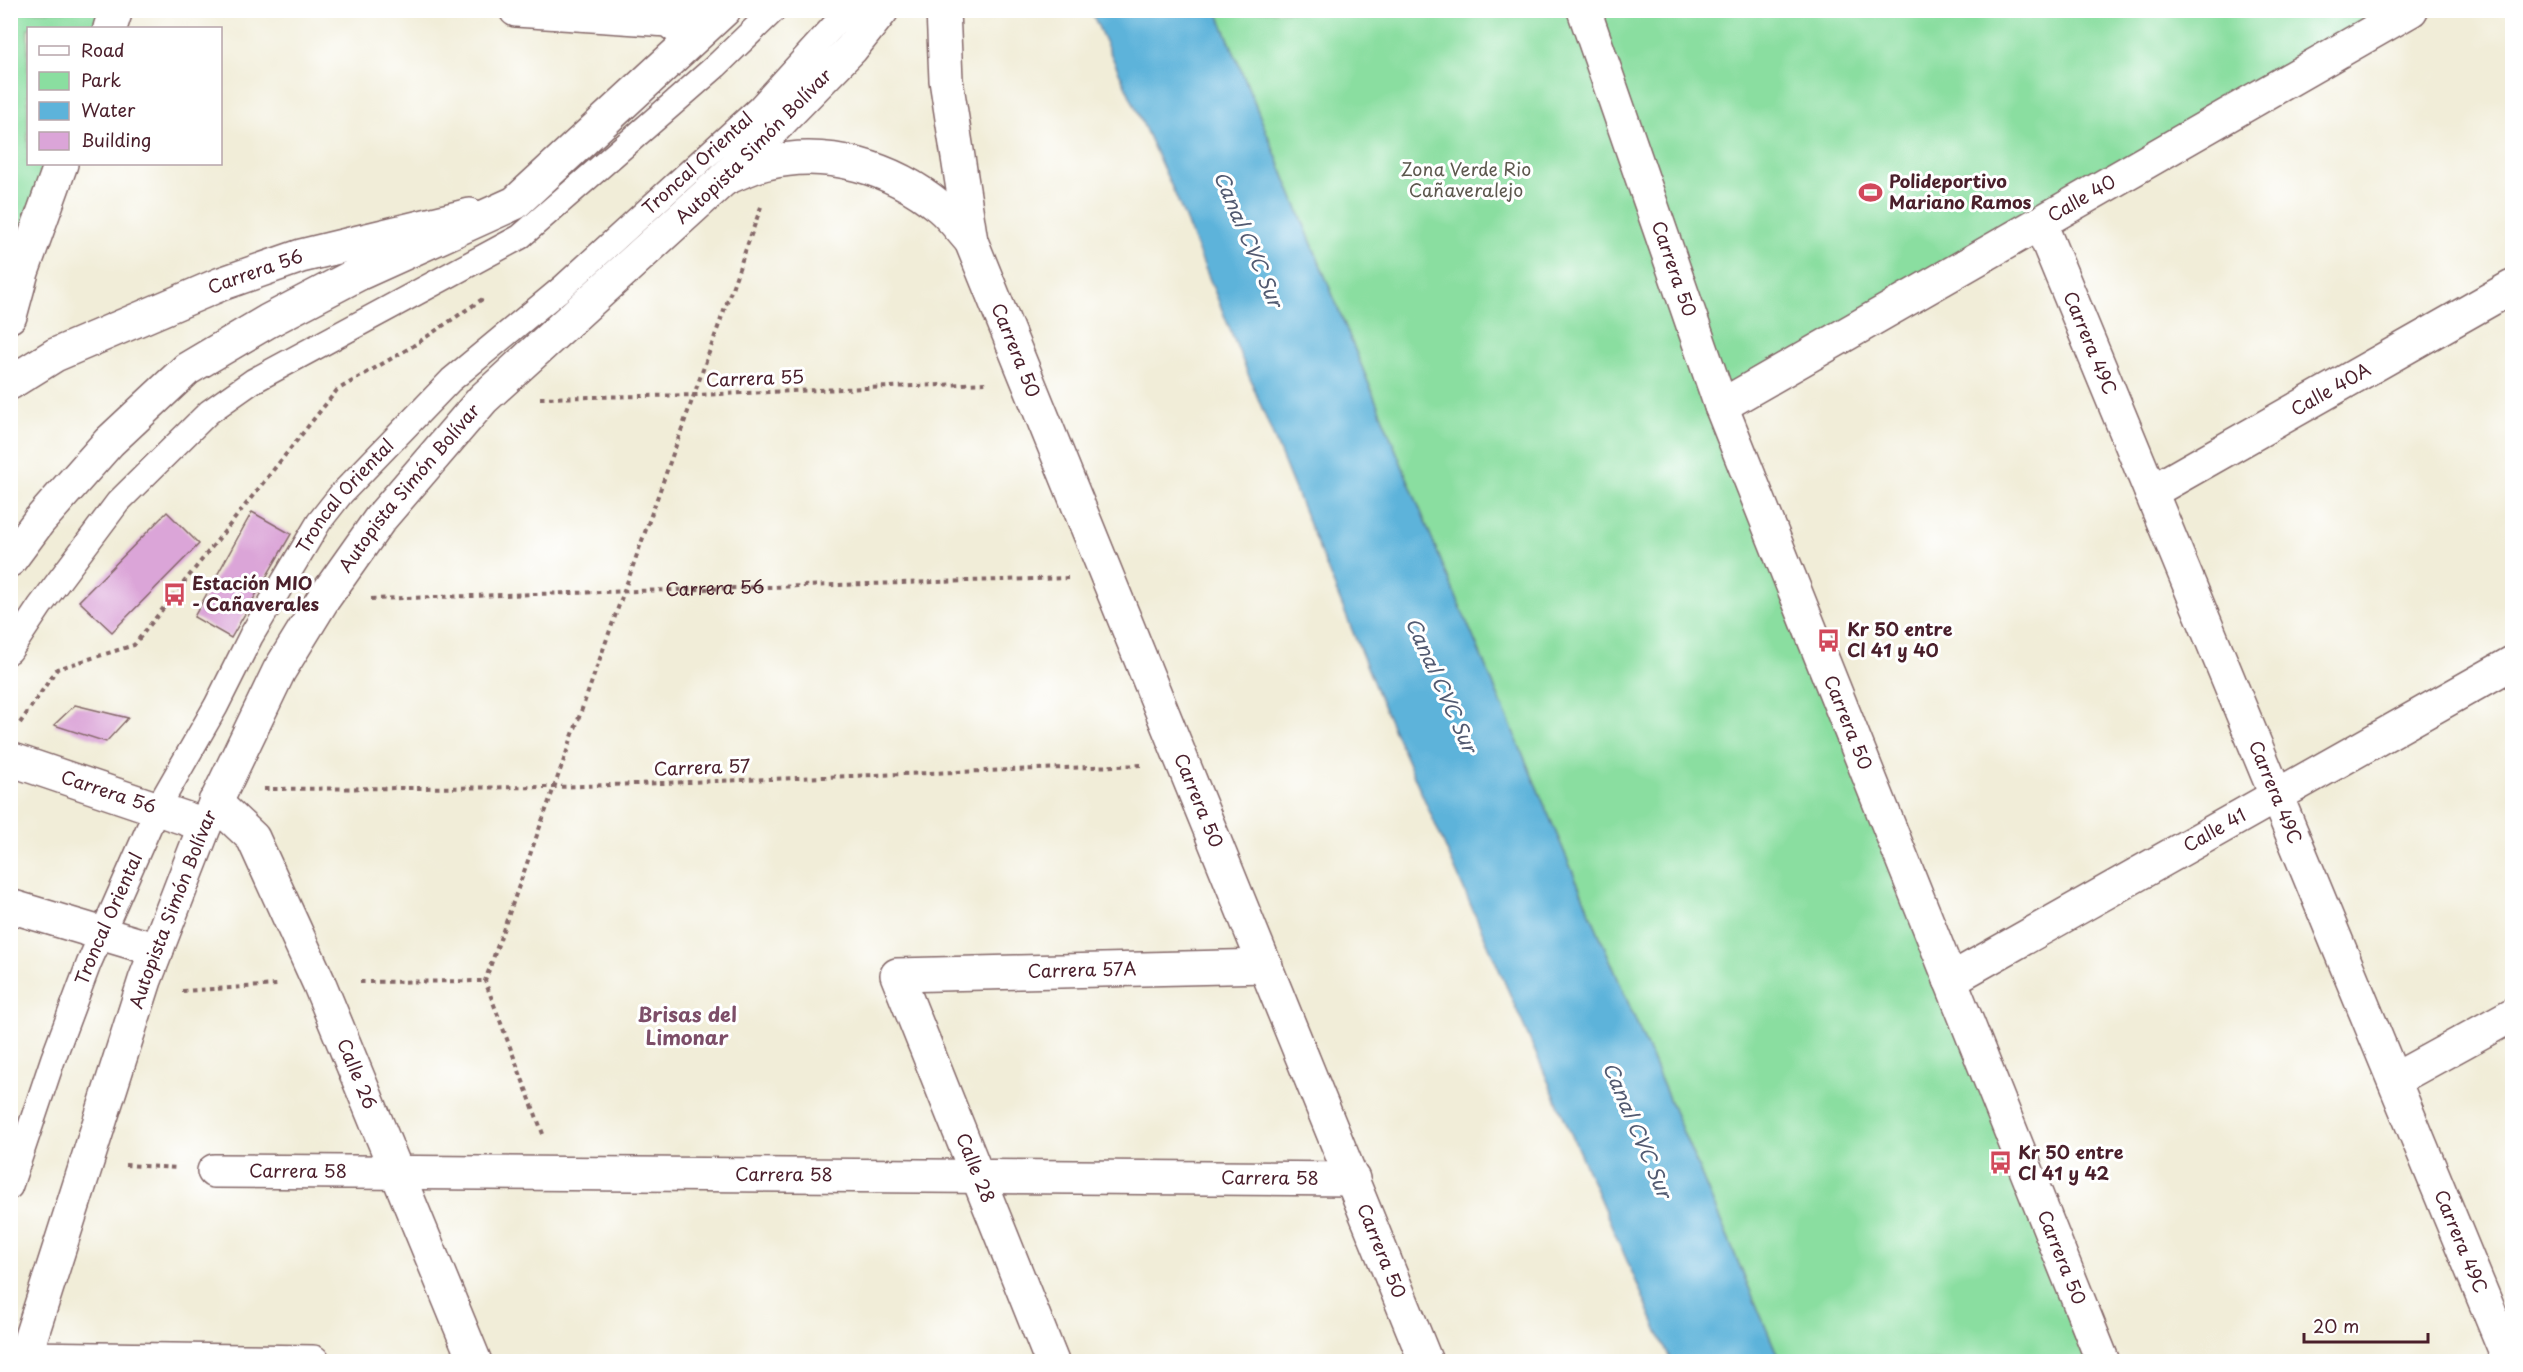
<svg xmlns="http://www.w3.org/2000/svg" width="2523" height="1372" viewBox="0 0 2523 1372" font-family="'Playpen Sans',sans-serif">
  <rect width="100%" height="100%" fill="#fff"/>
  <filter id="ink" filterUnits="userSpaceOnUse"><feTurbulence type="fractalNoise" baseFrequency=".0167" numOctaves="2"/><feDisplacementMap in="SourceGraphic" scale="12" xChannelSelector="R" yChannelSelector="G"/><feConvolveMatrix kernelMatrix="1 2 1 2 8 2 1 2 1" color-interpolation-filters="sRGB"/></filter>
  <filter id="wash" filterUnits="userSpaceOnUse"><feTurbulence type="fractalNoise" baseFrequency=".008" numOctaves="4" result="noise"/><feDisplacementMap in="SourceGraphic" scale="24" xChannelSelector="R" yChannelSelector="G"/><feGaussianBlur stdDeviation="1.35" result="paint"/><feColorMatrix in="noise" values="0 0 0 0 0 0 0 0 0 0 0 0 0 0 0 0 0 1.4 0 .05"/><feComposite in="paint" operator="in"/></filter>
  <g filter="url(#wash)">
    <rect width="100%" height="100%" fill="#f1edd8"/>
    <!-- green -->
    <g fill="#8adea0" stroke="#6a7e66" stroke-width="1.5">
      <path d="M11,11H116L110,28H28V164H61L11,315Z"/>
      <path d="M1217,11H2411L1721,406L2103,1361H1780L1443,566Z"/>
    </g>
    <!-- water -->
    <path fill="#5db3da" stroke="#546982" stroke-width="1.5" d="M1091,11H1217L1443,566L1780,1361H1671L1378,694L1175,194Z"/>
    <g id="blocks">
      <!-- building -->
      <g fill="#dba5d8">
        <path d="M167,512L199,544L112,632L79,601Z"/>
        <path d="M252,512L291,534L231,638L194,617Z"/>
        <path d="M75,705L128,718L106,742L54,725Z"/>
      </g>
    </g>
  </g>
  <g filter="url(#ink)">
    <use href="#blocks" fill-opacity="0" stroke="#846768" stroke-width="1.5"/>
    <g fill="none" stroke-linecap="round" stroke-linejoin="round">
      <defs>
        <g id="service">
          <path d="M10,651L40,606L118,502L209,412L253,381L520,237L716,66L774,10"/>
          <path id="s2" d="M10,1187L53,1059L89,963L157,809L216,706L251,636L319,522L341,494L451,380L562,288L759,108L848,10"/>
        </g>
        <g id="minor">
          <path d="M516,10L668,20L692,38"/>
          <path id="s3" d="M943,10L946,80L971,241L1426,1362"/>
          <path d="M724,179C738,173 753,166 767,163C827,148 893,168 940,207C951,216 961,230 971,241"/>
          <path id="s4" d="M2040,223L2510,1362"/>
          <path id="s5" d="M1721,406L2411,10"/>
          <path id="s6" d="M2151,492L2512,287"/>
          <path id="s7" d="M215,802L253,838L319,983L475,1362"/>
          <path id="s8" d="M1950,980L2512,663"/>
          <path d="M2394,1080L2512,1015"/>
          <path id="s9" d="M214,1171L1353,1179"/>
          <path d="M24,1358L313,1362"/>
          <path id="s10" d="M1052,1362L897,975L1266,966"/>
        </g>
        <g id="tertiary">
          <path id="s11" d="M1584,10L1721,406L2103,1362"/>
          <path id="s12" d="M10,383L55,355L221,284L301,256L470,215"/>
          <path id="s13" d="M10,759L205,825"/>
          <path d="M10,906L157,950"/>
        </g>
        <g id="primary">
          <path d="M110,28L116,10"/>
          <path d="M10,316L22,272L61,164"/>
        </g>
        <g id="trunk">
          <path d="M10,560L39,521L109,442L187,369L268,321L358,274L515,203L724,10"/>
          <path id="s14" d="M23,1362L145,980L205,825L279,671L322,601L380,519L483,399L724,179L851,49L882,10"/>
        </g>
      </defs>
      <!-- service casing -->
      <use href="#service" stroke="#846768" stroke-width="27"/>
      <!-- minor casing -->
      <use href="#minor" stroke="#846768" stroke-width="36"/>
      <!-- tertiary casing -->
      <use href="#tertiary" stroke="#846768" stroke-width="36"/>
      <!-- primary casing -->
      <use href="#primary" stroke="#846768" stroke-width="36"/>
      <!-- trunk casing -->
      <use href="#trunk" stroke="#846768" stroke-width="36"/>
      <!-- path -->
      <g stroke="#846768" stroke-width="4" stroke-dasharray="4.5 4.5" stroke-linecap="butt">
        <path d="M540,398L696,395L988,383"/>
        <path id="s1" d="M371,599L1068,578"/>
        <path d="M20,723L57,669L134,645L337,390L413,346L484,298"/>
        <path d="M264,789L556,787L1144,765"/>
        <path d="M360,982L485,981"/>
        <path d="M182,991L277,985"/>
        <path d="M543,1134L485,981L762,204"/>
        <path d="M125,1165L178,1168"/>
      </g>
      <!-- service -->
      <use href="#service" stroke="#fff" stroke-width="24"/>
      <!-- minor -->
      <use href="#minor" stroke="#fff" stroke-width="33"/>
      <!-- tertiary -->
      <use href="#tertiary" stroke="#fff" stroke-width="33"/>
      <!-- primary -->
      <use href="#primary" stroke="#fff" stroke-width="33"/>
      <!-- trunk -->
      <use href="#trunk" stroke="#fff" stroke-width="33"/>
    </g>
  </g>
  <!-- icons -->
  <defs>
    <symbol id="stadium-bare" viewBox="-9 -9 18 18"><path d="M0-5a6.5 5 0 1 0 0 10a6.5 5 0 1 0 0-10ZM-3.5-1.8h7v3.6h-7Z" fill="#d1495b" stroke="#fff" stroke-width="2.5" paint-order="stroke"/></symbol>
    <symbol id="bus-bare" viewBox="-9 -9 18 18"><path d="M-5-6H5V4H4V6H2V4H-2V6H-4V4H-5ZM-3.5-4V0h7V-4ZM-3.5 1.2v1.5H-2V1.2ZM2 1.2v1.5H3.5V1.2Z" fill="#d1495b" stroke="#fff" stroke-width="2.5" paint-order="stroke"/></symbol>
  </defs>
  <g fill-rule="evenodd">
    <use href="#stadium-bare" x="1854" y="176" width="33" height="33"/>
    <use href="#bus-bare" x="158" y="578" width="33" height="33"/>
    <use href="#bus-bare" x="1812" y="624" width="33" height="33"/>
    <use href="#bus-bare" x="1984" y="1146" width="33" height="33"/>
  </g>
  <g text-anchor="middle" stroke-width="6" stroke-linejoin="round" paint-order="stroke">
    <!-- street labels -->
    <g font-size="18" fill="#4a1f2b" stroke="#fff">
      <text dy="6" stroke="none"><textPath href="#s14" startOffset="1449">Autopista Simón Bolívar</textPath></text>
      <text dy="6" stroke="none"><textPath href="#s2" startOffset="1258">Troncal Oriental</textPath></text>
      <text dy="6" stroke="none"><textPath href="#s5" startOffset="416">Calle 40</textPath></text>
      <text dy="6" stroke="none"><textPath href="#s11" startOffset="274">Carrera 50</textPath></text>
      <text dy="6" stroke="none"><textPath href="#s12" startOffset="270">Carrera 56</textPath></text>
      <text dy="6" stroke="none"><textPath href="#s4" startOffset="130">Carrera 49C</textPath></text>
      <text dy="6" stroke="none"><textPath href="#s3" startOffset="351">Carrera 50</textPath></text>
      <text transform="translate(755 379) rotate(-2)" y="6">Carrera 55</text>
      <text dy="6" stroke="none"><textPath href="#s6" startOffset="207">Calle 40A</textPath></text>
      <text dy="6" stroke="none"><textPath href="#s14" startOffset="963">Autopista Simón Bolívar</textPath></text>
      <text dy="6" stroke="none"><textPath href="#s2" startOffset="772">Troncal Oriental</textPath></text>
      <text dy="6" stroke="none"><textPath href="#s1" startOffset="344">Carrera 56</textPath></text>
      <text dy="6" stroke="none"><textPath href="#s11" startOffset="760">Carrera 50</textPath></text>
      <text transform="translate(702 768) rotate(-2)" y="6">Carrera 57</text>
      <text dy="6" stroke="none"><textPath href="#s4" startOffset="616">Carrera 49C</textPath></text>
      <text dy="6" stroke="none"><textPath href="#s13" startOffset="104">Carrera 56</textPath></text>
      <text dy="6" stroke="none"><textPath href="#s3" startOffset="837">Carrera 50</textPath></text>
      <text dy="6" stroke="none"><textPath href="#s8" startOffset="304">Calle 41</textPath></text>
      <text dy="6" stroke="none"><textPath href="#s14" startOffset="477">Autopista Simón Bolívar</textPath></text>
      <text dy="6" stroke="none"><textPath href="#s2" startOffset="286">Troncal Oriental</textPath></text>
      <text dy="6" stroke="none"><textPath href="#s10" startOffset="602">Carrera 57A</textPath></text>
      <text dy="6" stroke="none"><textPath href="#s7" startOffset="310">Calle 26</textPath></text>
      <text transform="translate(975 1168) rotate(68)" y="6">Calle 28</text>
      <text dy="6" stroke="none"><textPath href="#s9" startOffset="84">Carrera 58</textPath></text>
      <text dy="6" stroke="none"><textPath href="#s9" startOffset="570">Carrera 58</textPath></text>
      <text dy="6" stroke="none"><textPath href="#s9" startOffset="1056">Carrera 58</textPath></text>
      <text dy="6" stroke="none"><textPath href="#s4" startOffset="1102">Carrera 49C</textPath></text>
      <text dy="6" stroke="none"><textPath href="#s3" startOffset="1323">Carrera 50</textPath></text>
      <text dy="6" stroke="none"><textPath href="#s11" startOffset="1336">Carrera 50</textPath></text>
    </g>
    <!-- park labels -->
    <g font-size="18" fill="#5d584e" stroke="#fff">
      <text x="1466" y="176">Zona Verde Rio<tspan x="1466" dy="21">Cañaveralejo</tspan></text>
    </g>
    <!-- poi labels -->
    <g font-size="18" font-weight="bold" fill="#4a1f2b" stroke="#fff" text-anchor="start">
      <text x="1889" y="188">Polideportivo<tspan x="1889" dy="21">Mariano Ramos</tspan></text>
      <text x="192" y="590">Estación MIO<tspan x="192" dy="21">- Cañaverales</tspan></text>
      <text x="1847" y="636">Kr 50 entre<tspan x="1847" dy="21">Cl 41 y 40</tspan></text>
      <text x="2018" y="1159">Kr 50 entre<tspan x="2018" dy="21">Cl 41 y 42</tspan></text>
    </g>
    <!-- water labels -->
    <g font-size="20" font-style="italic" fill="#525a71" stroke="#fff">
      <text transform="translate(1248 239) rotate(67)" y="7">Canal CVC Sur</text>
      <text transform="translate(1441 685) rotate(66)" y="7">Canal CVC Sur</text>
      <text transform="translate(1637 1130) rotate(67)" y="7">Canal CVC Sur</text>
    </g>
    <!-- neighbourhood labels -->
    <g font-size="20" font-weight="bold" fill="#7d4e68" stroke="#fff">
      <text x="687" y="1022">Brisas del<tspan x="687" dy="23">Limonar</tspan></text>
    </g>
  </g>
  <!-- margin -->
  <rect width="2523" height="1372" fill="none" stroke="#fff" stroke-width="36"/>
  <!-- legend -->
  <rect x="27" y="27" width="195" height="138" fill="#ffffff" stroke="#b7a5aa" stroke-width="1.5"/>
  <rect x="39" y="46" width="30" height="9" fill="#ffffff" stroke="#b7a5aa" stroke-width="1.5"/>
  <text x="81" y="57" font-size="18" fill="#4a1f2b">Road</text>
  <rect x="39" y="72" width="30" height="18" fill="#8adea0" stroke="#b7a5aa" stroke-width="1.5"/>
  <text x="81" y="87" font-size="18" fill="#4a1f2b">Park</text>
  <rect x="39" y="102" width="30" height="18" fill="#5db3da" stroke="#b7a5aa" stroke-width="1.5"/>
  <text x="81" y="117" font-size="18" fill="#4a1f2b">Water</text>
  <rect x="39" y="132" width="30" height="18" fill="#dba5d8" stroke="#b7a5aa" stroke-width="1.5"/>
  <text x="81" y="147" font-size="18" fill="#4a1f2b">Building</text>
  <!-- scale -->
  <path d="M2304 1333v9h124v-9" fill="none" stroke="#4a1f2b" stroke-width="3"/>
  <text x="2313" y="1333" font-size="18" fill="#4a1f2b" stroke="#ffffff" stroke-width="4.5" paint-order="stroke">20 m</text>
</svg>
